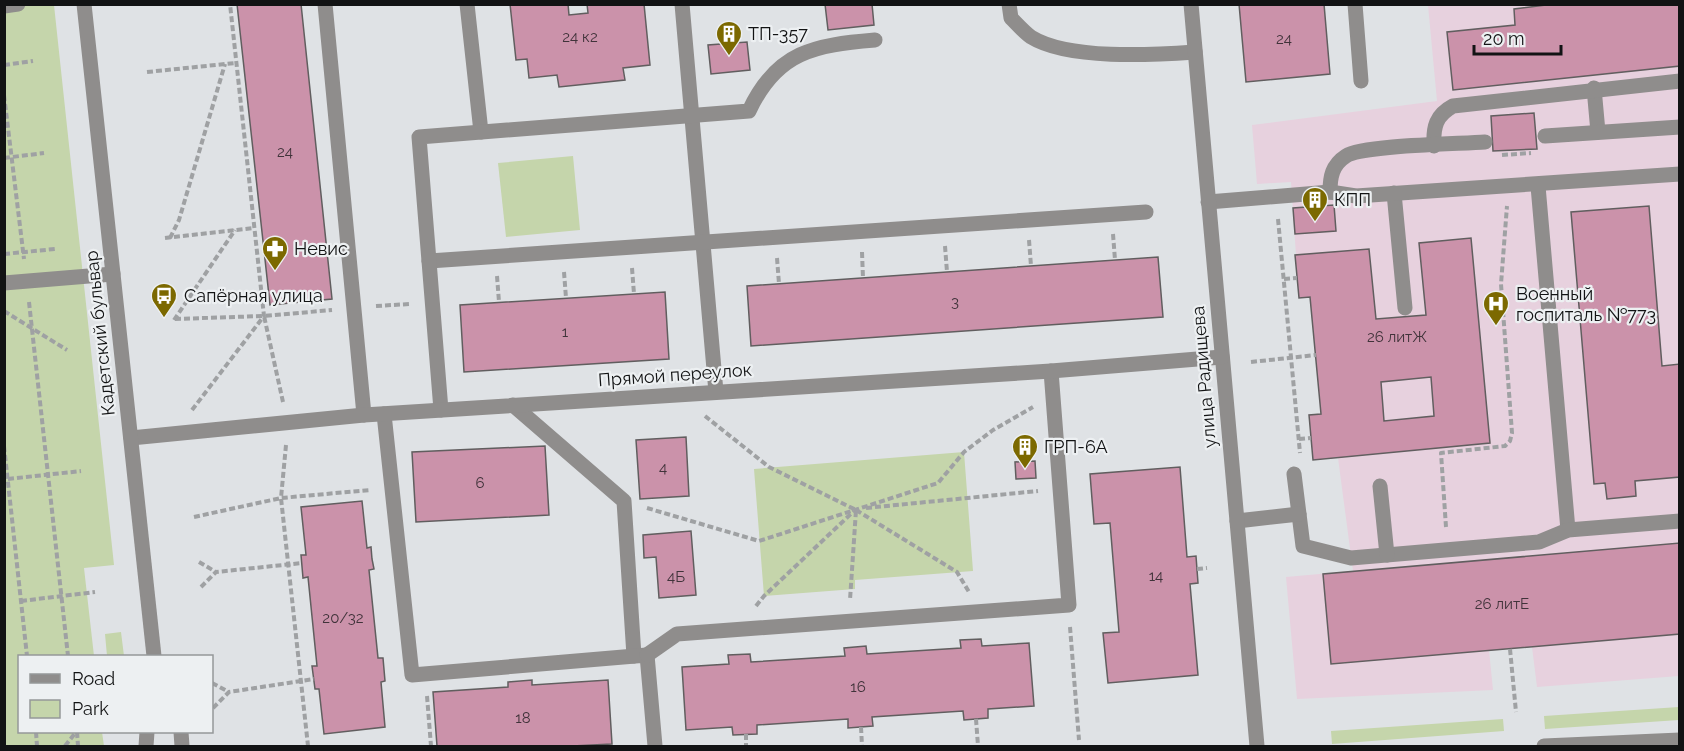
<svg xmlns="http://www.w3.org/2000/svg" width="1684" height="751" viewBox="0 0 1684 751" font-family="Raleway,sans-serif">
  <rect width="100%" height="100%" fill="#dfe2e5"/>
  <!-- medical -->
  <path fill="#e7d1de" d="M1428,5H1679V676L1537,687L1532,647L1489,650L1493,690L1297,699L1286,577L1353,571L1338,458L1313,460L1309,415L1321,413L1310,297L1299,298L1291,182L1257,184L1252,125L1437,101Z"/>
  <!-- green -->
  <g fill="#c5d5ab">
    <path d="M4,5H54L114,565L84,568L94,656H20V732H102L104,746H5Z"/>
    <path d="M573,156L580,230L506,237L498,163Z"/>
    <path d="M964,452L973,571L855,580V589L764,596L754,469Z"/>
    <path d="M121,632L124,656H107L105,634Z"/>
    <path d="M1679,707V720L1545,729L1544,716Z"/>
    <path d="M1503,719L1504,731L1332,744L1331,731Z"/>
  </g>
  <!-- building -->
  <g fill="#cb92aa" stroke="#615e5f" stroke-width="1.5" fill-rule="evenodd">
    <path d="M237,4H301L332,299L270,305Z"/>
    <path d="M510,4H568L569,15L588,13L587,4H644L650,65L623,68L625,80L559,87L557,75L529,78L527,59L516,60Z"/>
    <path d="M825,4H872L874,25L828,30Z"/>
    <path d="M1239,4H1324L1330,74L1246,82Z"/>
    <path d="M1554,4H1680V66L1453,90L1447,32L1515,25L1514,9Z"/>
    <path d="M747,42L750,70L711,74L708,45Z"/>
    <path d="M1534,113L1537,149L1493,151L1491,116Z"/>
    <path d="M1334,205L1336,231L1295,234L1293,208Z"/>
    <path d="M1649,206L1662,366L1680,364V477L1635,481L1636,496L1607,499L1605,483L1594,484L1571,212Z"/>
    <path d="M1471,238L1490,443L1313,460L1309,415L1321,414L1310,297L1299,298L1295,255L1369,249L1376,319L1426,315L1419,243ZM1431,377L1434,416L1384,421L1381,382Z"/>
    <path d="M1158,257L1163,317L751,346L747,286Z"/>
    <path d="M665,292L669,359L464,372L460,305Z"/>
    <path d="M686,437L689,496L640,499L636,440Z"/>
    <path d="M545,446L549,515L416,522L412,452Z"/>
    <path d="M1035,461L1036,478L1016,479L1015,462Z"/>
    <path d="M1180,467L1187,557L1196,556L1198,583L1190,584L1198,675L1108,683L1103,633L1119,632L1110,523L1094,524L1090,474Z"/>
    <path d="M362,501L367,548L371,547L372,559L374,569L369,570L378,658H383L385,681L381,682L385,727L324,734L319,689H315L312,666H317L308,577L303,578L301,555H306L301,507Z"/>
    <path d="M691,531L696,595L659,598L656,557L644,558L643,535Z"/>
    <path d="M1680,543V634L1331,664L1323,574Z"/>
    <path d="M981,639L982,646L1029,643L1034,706L988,709V718L964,720L963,711L872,717L873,726L848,728V719L757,725V734L733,735L732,727L686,730L682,667L729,664L728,655L750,654L751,662L845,656L844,648L866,646L867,654L961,648L960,640Z"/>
    <path d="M532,680V685L608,680L612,744L572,746H437L433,692L508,687V682Z"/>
  </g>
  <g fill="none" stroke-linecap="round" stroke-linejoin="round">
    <!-- path -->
    <g stroke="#9fa1a3" stroke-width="4" stroke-dasharray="6 3" stroke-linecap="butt">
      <path d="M4,65L33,61"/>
      <path d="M147,72L235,63"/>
      <path d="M4,95L24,259"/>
      <path d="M1502,155L1531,153"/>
      <path d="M4,158L44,153"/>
      <path d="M1278,219L1300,453"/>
      <path d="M1113,234L1115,260"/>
      <path d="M165,238L254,228"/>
      <path d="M170,238L179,220L225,64"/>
      <path d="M1029,240L1031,266"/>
      <path d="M945,246L947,272"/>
      <path d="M862,252L863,278"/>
      <path d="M4,254L55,249"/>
      <path d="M777,258L779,284"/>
      <path d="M632,268L634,294"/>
      <path d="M564,272L566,298"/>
      <path d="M497,276L499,302"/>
      <path d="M1284,279L1297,278"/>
      <path d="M29,302L68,656"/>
      <path d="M376,306L410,304"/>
      <path d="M4,311L67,350"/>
      <path d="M175,319L263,316"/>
      <path d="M174,320L235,230"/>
      <path d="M1251,362L1316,355"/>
      <path d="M283,402L264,316L332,310"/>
      <path d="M192,410L264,316L230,4"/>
      <path d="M705,416L769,467L856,510L850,600"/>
      <path d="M1299,439L1311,438"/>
      <path d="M286,445L281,498L370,490"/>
      <path d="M4,446L27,656"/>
      <path d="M8,479L81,471"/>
      <path d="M647,508L759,541L938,483L964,452L993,430L1033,407"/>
      <path d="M866,508L1038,491"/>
      <path d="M856,510L957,572L969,592"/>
      <path d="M194,517L281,498L308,746"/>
      <path d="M1446,527L1441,453L1505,446L1510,441L1512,433L1501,284L1507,206"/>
      <path d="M199,562L216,572"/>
      <path d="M1197,569L1207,568"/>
      <path d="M201,587L216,572L302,563"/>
      <path d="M21,601L95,592"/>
      <path d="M756,606L764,596L854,511"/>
      <path d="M1070,627L1079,740"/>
      <path d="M1510,649L1516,712"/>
      <path d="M212,683L229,692"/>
      <path d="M427,696L431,746"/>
      <path d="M213,708L229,692L314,679"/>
      <path d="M976,719L978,746"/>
      <path d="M861,727L862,746"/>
      <path d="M36,732L37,746"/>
      <path d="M77,732L78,746"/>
      <path d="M746,734V746"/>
      <path d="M65,746L76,732"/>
    </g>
    <!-- service -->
    <g stroke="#8f8d8c" stroke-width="15">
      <path d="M325,4L364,415"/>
      <path d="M467,4L481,132"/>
      <path d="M682,4L716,392"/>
      <path d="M1009,4L1011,18C1017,24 1024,32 1031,37C1068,60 1152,55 1195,52"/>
      <path d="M1355,4L1361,81"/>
      <path d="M4,6L18,4"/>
      <path d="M1594,88L1598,132"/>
      <path d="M1545,136L1680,127"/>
      <path d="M1434,146C1433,127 1436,115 1453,106L1680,81"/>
      <path d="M1538,186L1568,530"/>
      <path d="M1330,192C1330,177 1332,165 1346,156C1363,145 1458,144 1485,142"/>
      <path d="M1394,193L1405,308"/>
      <path d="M1208,202L1330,192L1356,196L1680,174"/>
      <path d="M429,261L1146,212"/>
      <path d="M4,283L113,274"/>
      <path d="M513,405L624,501L634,656"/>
      <path d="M441,410L419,137L749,111C777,51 815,45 875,40"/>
      <path d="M384,414L412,675L647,655L655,746"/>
      <path d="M1294,474L1303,546L1351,558L1539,542L1568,530L1680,521"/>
      <path d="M1380,486L1387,555"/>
      <path d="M1237,521L1299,514"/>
      <path d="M647,655L677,634L1069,605L1051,371"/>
    </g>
    <!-- minor -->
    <g stroke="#8f8d8c" stroke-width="15">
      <path d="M1191,4L1257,746"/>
      <path d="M131,438L364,415L1051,371L1222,357"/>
    </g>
    <!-- tertiary -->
    <g stroke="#8f8d8c" stroke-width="15">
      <path d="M84,4L154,656"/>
      <path d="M181,732L182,746"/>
      <path d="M146,746L147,732"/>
      <path d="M1544,746L1680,740"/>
    </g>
  </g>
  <!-- icons -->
  <defs>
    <symbol id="building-pin" viewBox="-11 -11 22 30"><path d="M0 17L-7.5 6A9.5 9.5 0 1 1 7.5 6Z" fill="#7c6900" stroke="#edf0f2"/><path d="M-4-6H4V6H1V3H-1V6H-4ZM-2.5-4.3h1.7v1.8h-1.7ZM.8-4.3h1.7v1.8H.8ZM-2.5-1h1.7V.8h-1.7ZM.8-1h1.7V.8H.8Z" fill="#fff"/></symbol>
    <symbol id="pharmacy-pin" viewBox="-11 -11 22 30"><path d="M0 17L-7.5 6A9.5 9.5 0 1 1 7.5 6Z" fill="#7c6900" stroke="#edf0f2"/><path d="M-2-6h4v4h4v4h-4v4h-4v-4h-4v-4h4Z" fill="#fff"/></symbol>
    <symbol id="bus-pin" viewBox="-11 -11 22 30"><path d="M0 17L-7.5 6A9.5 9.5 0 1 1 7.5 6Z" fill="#7c6900" stroke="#edf0f2"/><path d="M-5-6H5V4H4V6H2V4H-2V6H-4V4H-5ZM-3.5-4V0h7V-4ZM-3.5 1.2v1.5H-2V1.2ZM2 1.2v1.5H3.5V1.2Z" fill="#fff"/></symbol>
    <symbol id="hospital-pin" viewBox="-11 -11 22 30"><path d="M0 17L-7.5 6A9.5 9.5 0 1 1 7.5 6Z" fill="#7c6900" stroke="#edf0f2"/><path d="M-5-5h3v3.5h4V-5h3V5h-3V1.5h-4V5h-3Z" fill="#fff"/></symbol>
  </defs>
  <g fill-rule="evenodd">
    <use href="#building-pin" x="714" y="19" width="30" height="40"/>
    <use href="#building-pin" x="1300" y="185" width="30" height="40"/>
    <use href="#pharmacy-pin" x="260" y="234" width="30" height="40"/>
    <use href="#bus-pin" x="149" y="281" width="30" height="40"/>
    <use href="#hospital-pin" x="1481" y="289" width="30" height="40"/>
    <use href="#building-pin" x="1010" y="432" width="30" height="40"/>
  </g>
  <g text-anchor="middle" stroke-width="4.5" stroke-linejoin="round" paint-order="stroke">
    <!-- number labels -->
    <g font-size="15" fill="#40333a">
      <text x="580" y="42">24 к2</text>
      <text x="1284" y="44">24</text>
      <text x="285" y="157">24</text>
      <text x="955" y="307">3</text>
      <text x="565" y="337">1</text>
      <text x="1397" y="342">26 литЖ</text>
      <text x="663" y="473">4</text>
      <text x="480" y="488">6</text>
      <text x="1156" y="581">14</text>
      <text x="676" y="582">4Б</text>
      <text x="1502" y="609">26 литЕ</text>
      <text x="343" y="623">20/32</text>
      <text x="858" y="692">16</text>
      <text x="523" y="723">18</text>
    </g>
    <!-- poi labels -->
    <g font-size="18" fill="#121314" stroke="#edf0f2" text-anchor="start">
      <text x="748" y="40">ТП-357</text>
      <text x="1334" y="206">КПП</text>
      <text x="294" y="255">Невис</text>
      <text x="1516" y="300">Военный<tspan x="1516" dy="21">госпиталь №773</tspan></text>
      <text x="184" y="302">Сапёрная улица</text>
      <text x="1044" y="453">ГРП-6А</text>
    </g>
    <!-- street labels -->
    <g font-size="18" fill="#121314" stroke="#edf0f2">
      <text transform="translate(100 333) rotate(-96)" y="6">Кадетский бульвар</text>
      <text transform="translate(675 375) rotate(-4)" y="6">Прямой переулок</text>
      <text transform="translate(1204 377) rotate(-95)" y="6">улица Радищева</text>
    </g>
  </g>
  <!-- border -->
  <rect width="1684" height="751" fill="none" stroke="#121314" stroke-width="12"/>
  <!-- legend -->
  <rect x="18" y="655" width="195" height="78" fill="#edf0f2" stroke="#959899" stroke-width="1.5"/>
  <rect x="30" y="674" width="30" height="9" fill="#8f8d8c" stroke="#959899" stroke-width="1.5"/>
  <text x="72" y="685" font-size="18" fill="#121314">Road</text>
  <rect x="30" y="700" width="30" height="18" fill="#c5d5ab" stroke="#959899" stroke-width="1.5"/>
  <text x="72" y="715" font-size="18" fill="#121314">Park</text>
  <!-- scale -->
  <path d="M1474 45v9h87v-9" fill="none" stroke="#121314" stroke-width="3"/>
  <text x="1483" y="45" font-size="18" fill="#121314" stroke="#edf0f2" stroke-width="4.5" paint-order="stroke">20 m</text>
</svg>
